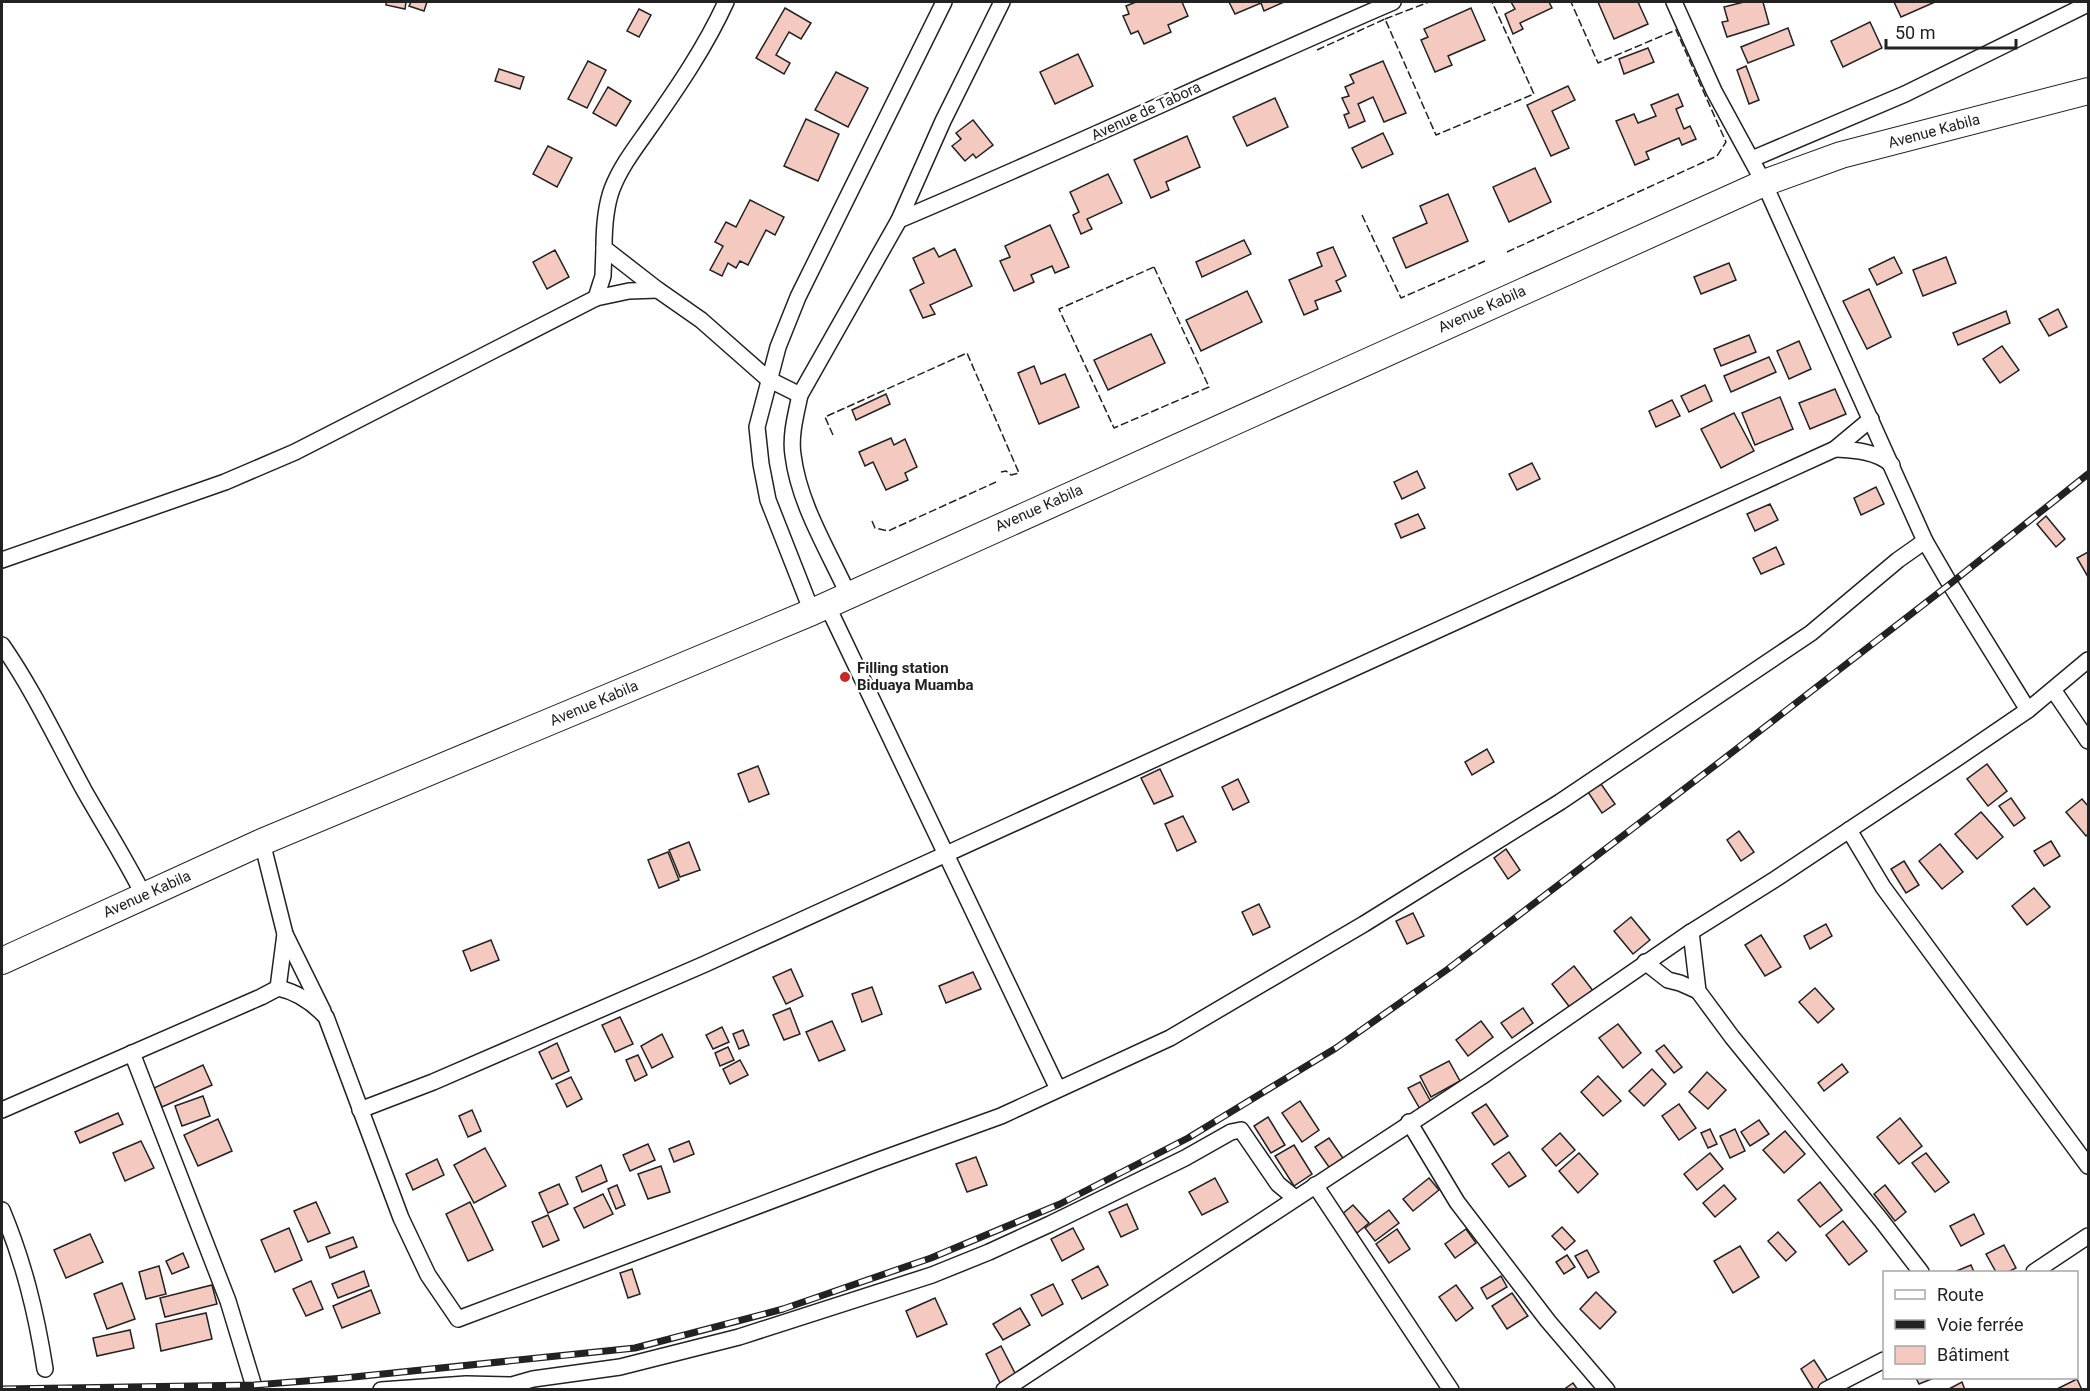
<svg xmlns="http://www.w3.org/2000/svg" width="2090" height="1391" viewBox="0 0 2090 1391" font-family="Roboto,sans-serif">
  <rect width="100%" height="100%" fill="#fff"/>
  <!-- building -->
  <g fill="#f3c9c0" stroke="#222" stroke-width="1.5">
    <path d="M386,2H406L405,9L386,5Z"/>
    <path d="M411,2H427L424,11L409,6Z"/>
    <path d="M1136,2H1182L1188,16L1168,25L1171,32L1144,44L1138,31L1131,34L1123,16L1129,14L1126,6Z"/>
    <path d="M1229,2H1284L1264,11L1261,3L1235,14Z"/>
    <path d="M1511,2H1549L1552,8L1520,23L1523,29L1513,34L1505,14L1515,9Z"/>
    <path d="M1598,2H1638L1648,24L1614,39Z"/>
    <path d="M1744,2H1763L1769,24L1727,37L1722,22L1728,21L1724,7Z"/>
    <path d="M1894,2H1935L1901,17Z"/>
    <path d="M785,8L811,23L801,39L789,32L776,55L790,63L784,74L756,58Z"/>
    <path d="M1471,8L1485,40L1448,56L1452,65L1435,72L1421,40L1428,37L1424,29Z"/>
    <path d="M639,9L651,15L639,37L627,31Z"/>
    <path d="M1870,22L1882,48L1843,67L1831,41Z"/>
    <path d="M1788,28L1794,45L1748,63L1741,47Z"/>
    <path d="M1648,48L1654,62L1624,74L1619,59Z"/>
    <path d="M1078,54L1093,86L1055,104L1040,72Z"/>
    <path d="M588,61L606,70L587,108L568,99Z"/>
    <path d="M1383,61L1406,113L1384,122L1373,97L1358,104L1365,121L1349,128L1344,115L1349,113L1342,98L1349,96L1345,87L1354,83L1350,75Z"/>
    <path d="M1746,66L1759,100L1749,104L1737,70Z"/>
    <path d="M499,69L524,77L520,89L495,81Z"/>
    <path d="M836,72L868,88L848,127L815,110Z"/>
    <path d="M1568,86L1575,100L1552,111L1569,148L1551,156L1527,105Z"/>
    <path d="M608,87L631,101L616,126L593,113Z"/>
    <path d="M1678,94L1683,106L1676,109L1684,129L1690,126L1696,139L1682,145L1679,138L1646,152L1649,159L1635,165L1616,121L1634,114L1638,123L1656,116L1651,105Z"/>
    <path d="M1275,98L1288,127L1247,146L1233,117Z"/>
    <path d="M806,119L839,134L818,181L784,166Z"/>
    <path d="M973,120L993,145L976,158L973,154L965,161L952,146L961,139L956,133Z"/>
    <path d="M1383,133L1393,154L1362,168L1352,148Z"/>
    <path d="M1187,136L1200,167L1166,182L1169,190L1151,198L1134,160Z"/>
    <path d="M548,146L572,158L557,187L533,174Z"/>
    <path d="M1535,168L1551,202L1509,222L1493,187Z"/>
    <path d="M1108,174L1122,203L1087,219L1092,229L1081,234L1073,215L1079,212L1070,192Z"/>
    <path d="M1448,194L1468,241L1406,268L1393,238L1427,223L1420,206Z"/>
    <path d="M750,200L784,217L775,235L766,230L748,265L740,261L736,268L728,263L722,276L710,270L723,246L715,242L726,222L736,227Z"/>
    <path d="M1050,225L1069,267L1055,273L1052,266L1031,275L1034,282L1014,291L1000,261L1010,257L1005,246Z"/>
    <path d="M1244,240L1251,254L1202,277L1196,262Z"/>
    <path d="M1333,247L1346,276L1336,281L1341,291L1315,301L1318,309L1304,315L1289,280L1322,266L1317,253Z"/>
    <path d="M934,248L939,257L955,249L972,286L930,305L935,314L923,318L910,290L924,283L913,258Z"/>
    <path d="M555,250L569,277L547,289L533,262Z"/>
    <path d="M1894,257L1902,273L1877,285L1869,269Z"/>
    <path d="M1946,257L1956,283L1923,296L1913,270Z"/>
    <path d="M1729,263L1736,280L1701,294L1694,277Z"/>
    <path d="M1869,289L1891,337L1867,349L1843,301Z"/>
    <path d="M1247,291L1262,322L1201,351L1186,320Z"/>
    <path d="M2058,309L2067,327L2049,336L2039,319Z"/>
    <path d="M2006,311L2010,323L1958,345L1953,333Z"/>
    <path d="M1151,334L1165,363L1108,390L1094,360Z"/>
    <path d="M1749,335L1756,352L1721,366L1714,349Z"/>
    <path d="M1799,341L1811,369L1789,379L1777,351Z"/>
    <path d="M2002,346L2019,370L2000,383L1983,359Z"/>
    <path d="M1769,357L1776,372L1731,392L1724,376Z"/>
    <path d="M1034,366L1041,384L1065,374L1079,407L1039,424L1018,373Z"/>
    <path d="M1705,385L1712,401L1689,412L1681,396Z"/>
    <path d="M1835,389L1846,414L1810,429L1799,403Z"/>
    <path d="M886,394L890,404L856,420L852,410Z"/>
    <path d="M1780,397L1793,429L1755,445L1742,413Z"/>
    <path d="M1672,400L1680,416L1656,427L1649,411Z"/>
    <path d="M1734,413L1754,451L1721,468L1701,429Z"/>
    <path d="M891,438L894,445L905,439L917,467L905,473L908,480L886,490L873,462L865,466L859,452Z"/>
    <path d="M1532,463L1540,479L1517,490L1509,474Z"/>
    <path d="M1417,471L1425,488L1402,499L1394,482Z"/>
    <path d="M1876,487L1884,504L1861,515L1854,498Z"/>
    <path d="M1770,504L1778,520L1755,531L1747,514Z"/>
    <path d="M1418,514L1425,528L1401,538L1395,524Z"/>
    <path d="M2046,516L2065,539L2056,547L2037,524Z"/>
    <path d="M1776,547L1784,564L1761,574L1753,558Z"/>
    <path d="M2088,552V577L2077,558Z"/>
    <path d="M1487,749L1494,762L1472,775L1465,762Z"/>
    <path d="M1987,764L2007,791L1988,806L1967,779Z"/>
    <path d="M758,766L769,794L749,802L738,774Z"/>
    <path d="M1160,769L1173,796L1154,804L1141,778Z"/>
    <path d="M1238,779L1249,802L1233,810L1222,787Z"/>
    <path d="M1601,784L1615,804L1602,813L1588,792Z"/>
    <path d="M2011,798L2025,818L2014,826L1999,806Z"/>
    <path d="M2082,799L2088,806V834L2086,836L2066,812Z"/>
    <path d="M1981,812L2003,837L1977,859L1955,834Z"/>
    <path d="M1183,816L1196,842L1177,851L1165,824Z"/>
    <path d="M1739,831L1754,852L1741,861L1727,840Z"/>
    <path d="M2051,841L2060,856L2044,866L2034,851Z"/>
    <path d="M689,842L700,870L680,877L669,850Z"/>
    <path d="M1940,844L1963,872L1942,889L1919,861Z"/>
    <path d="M1506,849L1520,870L1508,879L1494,858Z"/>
    <path d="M668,852L679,880L659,888L648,860Z"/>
    <path d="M1904,861L1919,885L1906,893L1891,869Z"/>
    <path d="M2034,888L2050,907L2027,925L2012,906Z"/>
    <path d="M1259,904L1270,927L1253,935L1242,912Z"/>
    <path d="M1413,913L1424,936L1407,944L1396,921Z"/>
    <path d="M1631,917L1650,940L1633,954L1614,931Z"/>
    <path d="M1826,924L1832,936L1810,949L1804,936Z"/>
    <path d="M1761,935L1781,967L1765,976L1745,945Z"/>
    <path d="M491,940L499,960L471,971L463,951Z"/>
    <path d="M1574,966L1594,992L1571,1009L1552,984Z"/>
    <path d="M791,969L803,996L786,1004L773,977Z"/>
    <path d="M973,972L981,989L946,1003L939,986Z"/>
    <path d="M872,987L882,1014L862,1022L852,994Z"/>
    <path d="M1815,988L1834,1009L1818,1023L1799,1002Z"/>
    <path d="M790,1008L800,1034L784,1040L773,1015Z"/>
    <path d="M1523,1008L1533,1023L1512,1038L1501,1023Z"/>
    <path d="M620,1017L633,1044L615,1052L602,1025Z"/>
    <path d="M832,1021L845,1050L819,1061L806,1032Z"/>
    <path d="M1481,1021L1493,1037L1468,1056L1456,1040Z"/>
    <path d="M1618,1024L1641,1053L1623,1068L1599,1038Z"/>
    <path d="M722,1027L729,1042L713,1049L706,1035Z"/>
    <path d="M743,1030L749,1045L739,1049L733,1034Z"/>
    <path d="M662,1034L673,1057L652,1068L641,1046Z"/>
    <path d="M557,1043L569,1071L552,1079L539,1052Z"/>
    <path d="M1664,1045L1682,1067L1674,1073L1656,1051Z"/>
    <path d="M728,1047L734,1060L720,1066L715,1053Z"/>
    <path d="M638,1055L647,1075L635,1081L626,1060Z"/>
    <path d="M740,1060L748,1075L730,1084L723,1069Z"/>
    <path d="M1449,1061L1460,1081L1431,1097L1420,1076Z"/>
    <path d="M1842,1064L1848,1072L1824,1091L1818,1083Z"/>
    <path d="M203,1065L212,1085L162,1107L154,1088Z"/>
    <path d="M1652,1069L1666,1084L1644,1106L1629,1091Z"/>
    <path d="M1707,1072L1726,1090L1708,1109L1689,1092Z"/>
    <path d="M1598,1076L1621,1101L1603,1116L1581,1092Z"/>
    <path d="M571,1077L582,1099L567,1107L556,1084Z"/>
    <path d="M1420,1082L1431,1102L1420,1109L1408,1088Z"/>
    <path d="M203,1096L210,1116L182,1126L175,1106Z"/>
    <path d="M1300,1101L1319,1130L1302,1142L1282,1113Z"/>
    <path d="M1486,1104L1508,1136L1494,1145L1472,1113Z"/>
    <path d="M1679,1104L1696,1128L1679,1140L1662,1116Z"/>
    <path d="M472,1110L481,1131L468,1137L459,1116Z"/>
    <path d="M118,1113L123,1124L80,1143L75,1132Z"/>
    <path d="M1268,1117L1285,1145L1271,1153L1254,1126Z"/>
    <path d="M1900,1118L1922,1146L1899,1164L1877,1137Z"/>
    <path d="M218,1119L232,1151L198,1166L184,1135Z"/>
    <path d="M1759,1120L1769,1134L1750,1146L1741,1132Z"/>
    <path d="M1710,1129L1717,1144L1708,1148L1701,1133Z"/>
    <path d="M1735,1129L1745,1151L1730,1158L1720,1136Z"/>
    <path d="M1785,1131L1805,1154L1784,1173L1763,1150Z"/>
    <path d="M1560,1133L1575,1150L1556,1166L1542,1149Z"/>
    <path d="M1329,1138L1345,1161L1331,1170L1315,1147Z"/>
    <path d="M141,1141L154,1168L125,1181L113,1153Z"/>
    <path d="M689,1141L694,1154L674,1162L669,1149Z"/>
    <path d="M648,1144L655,1160L630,1171L623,1155Z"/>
    <path d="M1294,1145L1312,1174L1294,1186L1275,1156Z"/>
    <path d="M485,1148L506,1186L474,1203L454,1165Z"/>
    <path d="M1509,1152L1526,1176L1509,1187L1492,1164Z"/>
    <path d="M1579,1153L1598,1174L1578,1193L1559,1171Z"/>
    <path d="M1710,1153L1723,1169L1697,1190L1684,1174Z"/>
    <path d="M1926,1153L1949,1182L1935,1192L1912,1163Z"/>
    <path d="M976,1157L987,1185L967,1192L956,1164Z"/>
    <path d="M437,1159L444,1175L413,1190L406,1174Z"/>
    <path d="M601,1165L607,1181L582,1192L576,1177Z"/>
    <path d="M661,1166L670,1192L648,1199L638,1174Z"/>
    <path d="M1215,1178L1228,1202L1202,1215L1189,1192Z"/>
    <path d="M1429,1178L1439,1190L1413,1211L1403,1199Z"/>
    <path d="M1820,1182L1842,1210L1820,1227L1798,1200Z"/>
    <path d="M559,1184L568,1204L548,1213L539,1193Z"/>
    <path d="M617,1185L625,1205L616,1209L608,1189Z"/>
    <path d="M1724,1185L1736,1199L1715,1217L1703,1203Z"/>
    <path d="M1885,1185L1906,1212L1895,1221L1874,1194Z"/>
    <path d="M603,1194L613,1214L584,1228L574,1208Z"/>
    <path d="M316,1202L330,1233L308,1242L294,1211Z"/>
    <path d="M470,1202L493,1250L468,1261L446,1214Z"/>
    <path d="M1127,1204L1138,1229L1121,1237L1109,1212Z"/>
    <path d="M1353,1205L1369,1223L1357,1233L1341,1215Z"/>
    <path d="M1389,1210L1399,1223L1375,1241L1365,1228Z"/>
    <path d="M1974,1214L1984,1234L1961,1246L1950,1226Z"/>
    <path d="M548,1215L559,1240L543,1247L532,1222Z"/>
    <path d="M1843,1221L1867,1251L1849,1265L1826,1235Z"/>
    <path d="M1562,1227L1575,1241L1565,1250L1552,1236Z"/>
    <path d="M289,1228L302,1260L275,1272L261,1240Z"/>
    <path d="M1073,1228L1084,1249L1062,1261L1051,1239Z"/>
    <path d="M1397,1229L1410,1249L1389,1263L1376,1244Z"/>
    <path d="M1466,1229L1476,1243L1455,1258L1445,1244Z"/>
    <path d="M1778,1232L1796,1252L1786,1261L1768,1241Z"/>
    <path d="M90,1234L103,1262L66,1278L54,1250Z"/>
    <path d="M353,1237L357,1247L330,1258L326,1247Z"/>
    <path d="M2004,1245L2016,1268L2008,1272H1996L1986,1254Z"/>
    <path d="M1740,1246L1759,1277L1733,1293L1714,1261Z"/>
    <path d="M1587,1250L1599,1272L1588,1278L1575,1256Z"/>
    <path d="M183,1253L189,1267L172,1274L166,1261Z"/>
    <path d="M1567,1255L1575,1267L1564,1274L1556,1262Z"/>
    <path d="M1971,1265L1974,1272H1954Z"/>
    <path d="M159,1266L166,1294L146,1299L139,1272Z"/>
    <path d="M1098,1266L1108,1285L1082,1299L1072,1280Z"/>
    <path d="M632,1269L640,1294L628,1298L620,1273Z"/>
    <path d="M364,1271L369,1286L338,1298L332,1284Z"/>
    <path d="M1501,1276L1507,1287L1487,1299L1481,1288Z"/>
    <path d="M311,1281L323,1309L306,1316L293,1289Z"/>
    <path d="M122,1283L135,1319L107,1329L94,1294Z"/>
    <path d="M1053,1284L1063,1304L1042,1316L1031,1295Z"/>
    <path d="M212,1285L217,1304L165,1317L160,1298Z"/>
    <path d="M1456,1285L1473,1308L1456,1321L1439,1297Z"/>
    <path d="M371,1290L380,1313L342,1328L333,1306Z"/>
    <path d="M1596,1292L1616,1312L1600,1329L1580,1309Z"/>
    <path d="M1512,1293L1528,1316L1507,1329L1492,1306Z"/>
    <path d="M935,1298L947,1324L917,1337L906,1311Z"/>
    <path d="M1020,1308L1030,1325L1003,1340L993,1324Z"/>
    <path d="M206,1313L212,1339L161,1351L156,1324Z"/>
    <path d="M130,1330L134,1348L97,1356L93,1338Z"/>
    <path d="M1001,1346L1018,1379L1002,1387L986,1354Z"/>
    <path d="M1814,1360L1829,1383L1819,1390H1814L1801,1369Z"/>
    <path d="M1916,1378H1934L1919,1384Z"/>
    <path d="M2077,1379L2082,1390H2055Z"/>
    <path d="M1962,1382L1965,1390H1947Z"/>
    <path d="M1573,1383L1578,1390H1563Z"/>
  </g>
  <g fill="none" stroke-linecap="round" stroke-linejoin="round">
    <defs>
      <g id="minor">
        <path d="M726,2C706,46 678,87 650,127C636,147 621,166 612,189C605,208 604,229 604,248L658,290L701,320L768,379L800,395"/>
        <path d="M1674,2L1714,91L1764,183L1925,541L1950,584L2028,710"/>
        <path d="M1752,159L1905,94L2088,4"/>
        <path d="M899,220C1065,150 1228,73 1393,2"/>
        <path d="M596,298L603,276L604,248"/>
        <path d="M1835,449C1854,450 1877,451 1892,465"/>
        <path d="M2,560L225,482L295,452L596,298L629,291L658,290"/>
        <path d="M848,594C828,550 799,504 793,455C790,436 796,414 800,395L899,220L943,121L1002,2"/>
        <path d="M827,605L1058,1089"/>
        <path d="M812,612L768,500L761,464L757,427L778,347L798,297L944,2"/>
        <path d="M2,645C34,691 58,743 85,792C105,827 126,860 144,896"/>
        <path d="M2054,691L2088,741"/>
        <path d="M1849,830L1883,887L2088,1166"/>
        <path d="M262,842L285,934L278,988"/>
        <path d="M1691,932L1698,991L1732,1037L1881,1220L1921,1272"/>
        <path d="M285,934L323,1011"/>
        <path d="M1645,962L1668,980L1680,983L1698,991"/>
        <path d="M132,1053L228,1301L255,1390"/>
        <path d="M2,1110L261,997L278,988C297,992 312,1002 326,1017L401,1218L428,1275L458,1319L874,1162L1001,1116L1170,1038L1364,924L1560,802L1811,633L1898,560L1925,541"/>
        <path d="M360,1110L433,1082L705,964L1835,449L1871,419"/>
        <path d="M1409,1122L1457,1202L1548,1321L1607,1390"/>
        <path d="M1315,1185L1451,1390"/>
        <path d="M2,1210C24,1263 36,1312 45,1369"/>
        <path d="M2034,1272L2088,1236"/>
        <path d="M381,1390L466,1384L512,1385L533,1379L620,1367L739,1337L932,1275L989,1252L1050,1224L1185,1158L1231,1132L1241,1130L1278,1184L1295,1198"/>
        <path d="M1004,1390L1481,1077L1691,932L1777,878L1956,759L2028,710L2088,660"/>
        <path d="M1826,1390L1884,1360"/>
      </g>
      <path id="trunk" d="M2,961L262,842L812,612L1764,183L1841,155L2088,91"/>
    </defs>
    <!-- minor casing -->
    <use href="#minor" stroke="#222" stroke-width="18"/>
    <!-- trunk casing -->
    <use href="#trunk" stroke="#222" stroke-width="28"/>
    <!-- minor -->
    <use href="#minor" stroke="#fff" stroke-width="15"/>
    <!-- trunk -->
    <use href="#trunk" stroke="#fff" stroke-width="26"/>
    <defs>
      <path id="rail" d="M2,1389L254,1385L344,1378L635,1348L783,1309L931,1258L1060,1204L1188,1138L1336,1048L1448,969L1717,764L1950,584L2088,474"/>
    </defs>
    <!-- rail casing -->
    <use href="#rail" stroke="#222" stroke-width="7"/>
    <!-- rail -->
    <use href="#rail" stroke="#fff" stroke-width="4.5" stroke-dasharray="14" stroke-linecap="butt"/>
    <!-- fence -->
    <g stroke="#222" stroke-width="1.5" stroke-dasharray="8 3" stroke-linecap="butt">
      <path d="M1385,19L1429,2"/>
      <path d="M1317,50L1385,19L1436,135L1534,94L1492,2"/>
      <path d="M1362,215L1401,298L1485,261"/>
      <path d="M1507,252L1717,156L1726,142L1676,30L1598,63L1571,2"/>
      <path d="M1154,267L1209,387L1114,428L1059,309Z"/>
      <path d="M833,435L825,417L967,353L1019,473L1011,475L1006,471L1001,472"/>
      <path d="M872,521L875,528L888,531L996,482"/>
    </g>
  </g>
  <!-- markers -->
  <circle fill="#c62828" stroke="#fff" stroke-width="2" cx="845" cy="677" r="6"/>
  <g text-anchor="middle" stroke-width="4.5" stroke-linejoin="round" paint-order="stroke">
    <!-- street labels -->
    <g font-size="15" fill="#222" stroke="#fff">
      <text transform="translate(1146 111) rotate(-25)" y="5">Avenue de Tabora</text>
      <text transform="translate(1934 131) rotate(-15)" y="5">Avenue Kabila</text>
      <text transform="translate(1482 309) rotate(-24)" y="5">Avenue Kabila</text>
      <text transform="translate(1039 508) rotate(-24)" y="5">Avenue Kabila</text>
      <text transform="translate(594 703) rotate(-23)" y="5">Avenue Kabila</text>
      <text transform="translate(147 894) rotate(-24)" y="5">Avenue Kabila</text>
    </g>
    <!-- poi labels -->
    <g font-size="15" font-weight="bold" fill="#222" stroke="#fff" text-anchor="start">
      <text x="857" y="673">Filling station<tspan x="857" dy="17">Biduaya Muamba</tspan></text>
    </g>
  </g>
  <!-- border -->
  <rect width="2090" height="1391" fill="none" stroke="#222222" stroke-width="6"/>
  <!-- legend -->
  <rect x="1883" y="1271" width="195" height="108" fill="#ffffff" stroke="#a7a7a7" stroke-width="1.5"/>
  <rect x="1895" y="1290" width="30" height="9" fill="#ffffff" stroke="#a7a7a7" stroke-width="1.5"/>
  <text x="1937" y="1301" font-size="18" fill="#222222">Route</text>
  <rect x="1895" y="1320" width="30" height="9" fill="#222222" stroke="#a7a7a7" stroke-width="1.5"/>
  <text x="1937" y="1331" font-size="18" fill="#222222">Voie ferrée</text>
  <rect x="1895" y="1346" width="30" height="18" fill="#f3c9c0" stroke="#a7a7a7" stroke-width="1.5"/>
  <text x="1937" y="1361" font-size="18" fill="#222222">Bâtiment</text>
  <!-- scale -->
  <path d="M1886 39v9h130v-9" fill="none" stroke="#222222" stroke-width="3"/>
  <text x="1895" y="39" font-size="18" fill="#222222" stroke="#ffffff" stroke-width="4.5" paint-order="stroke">50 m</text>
</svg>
